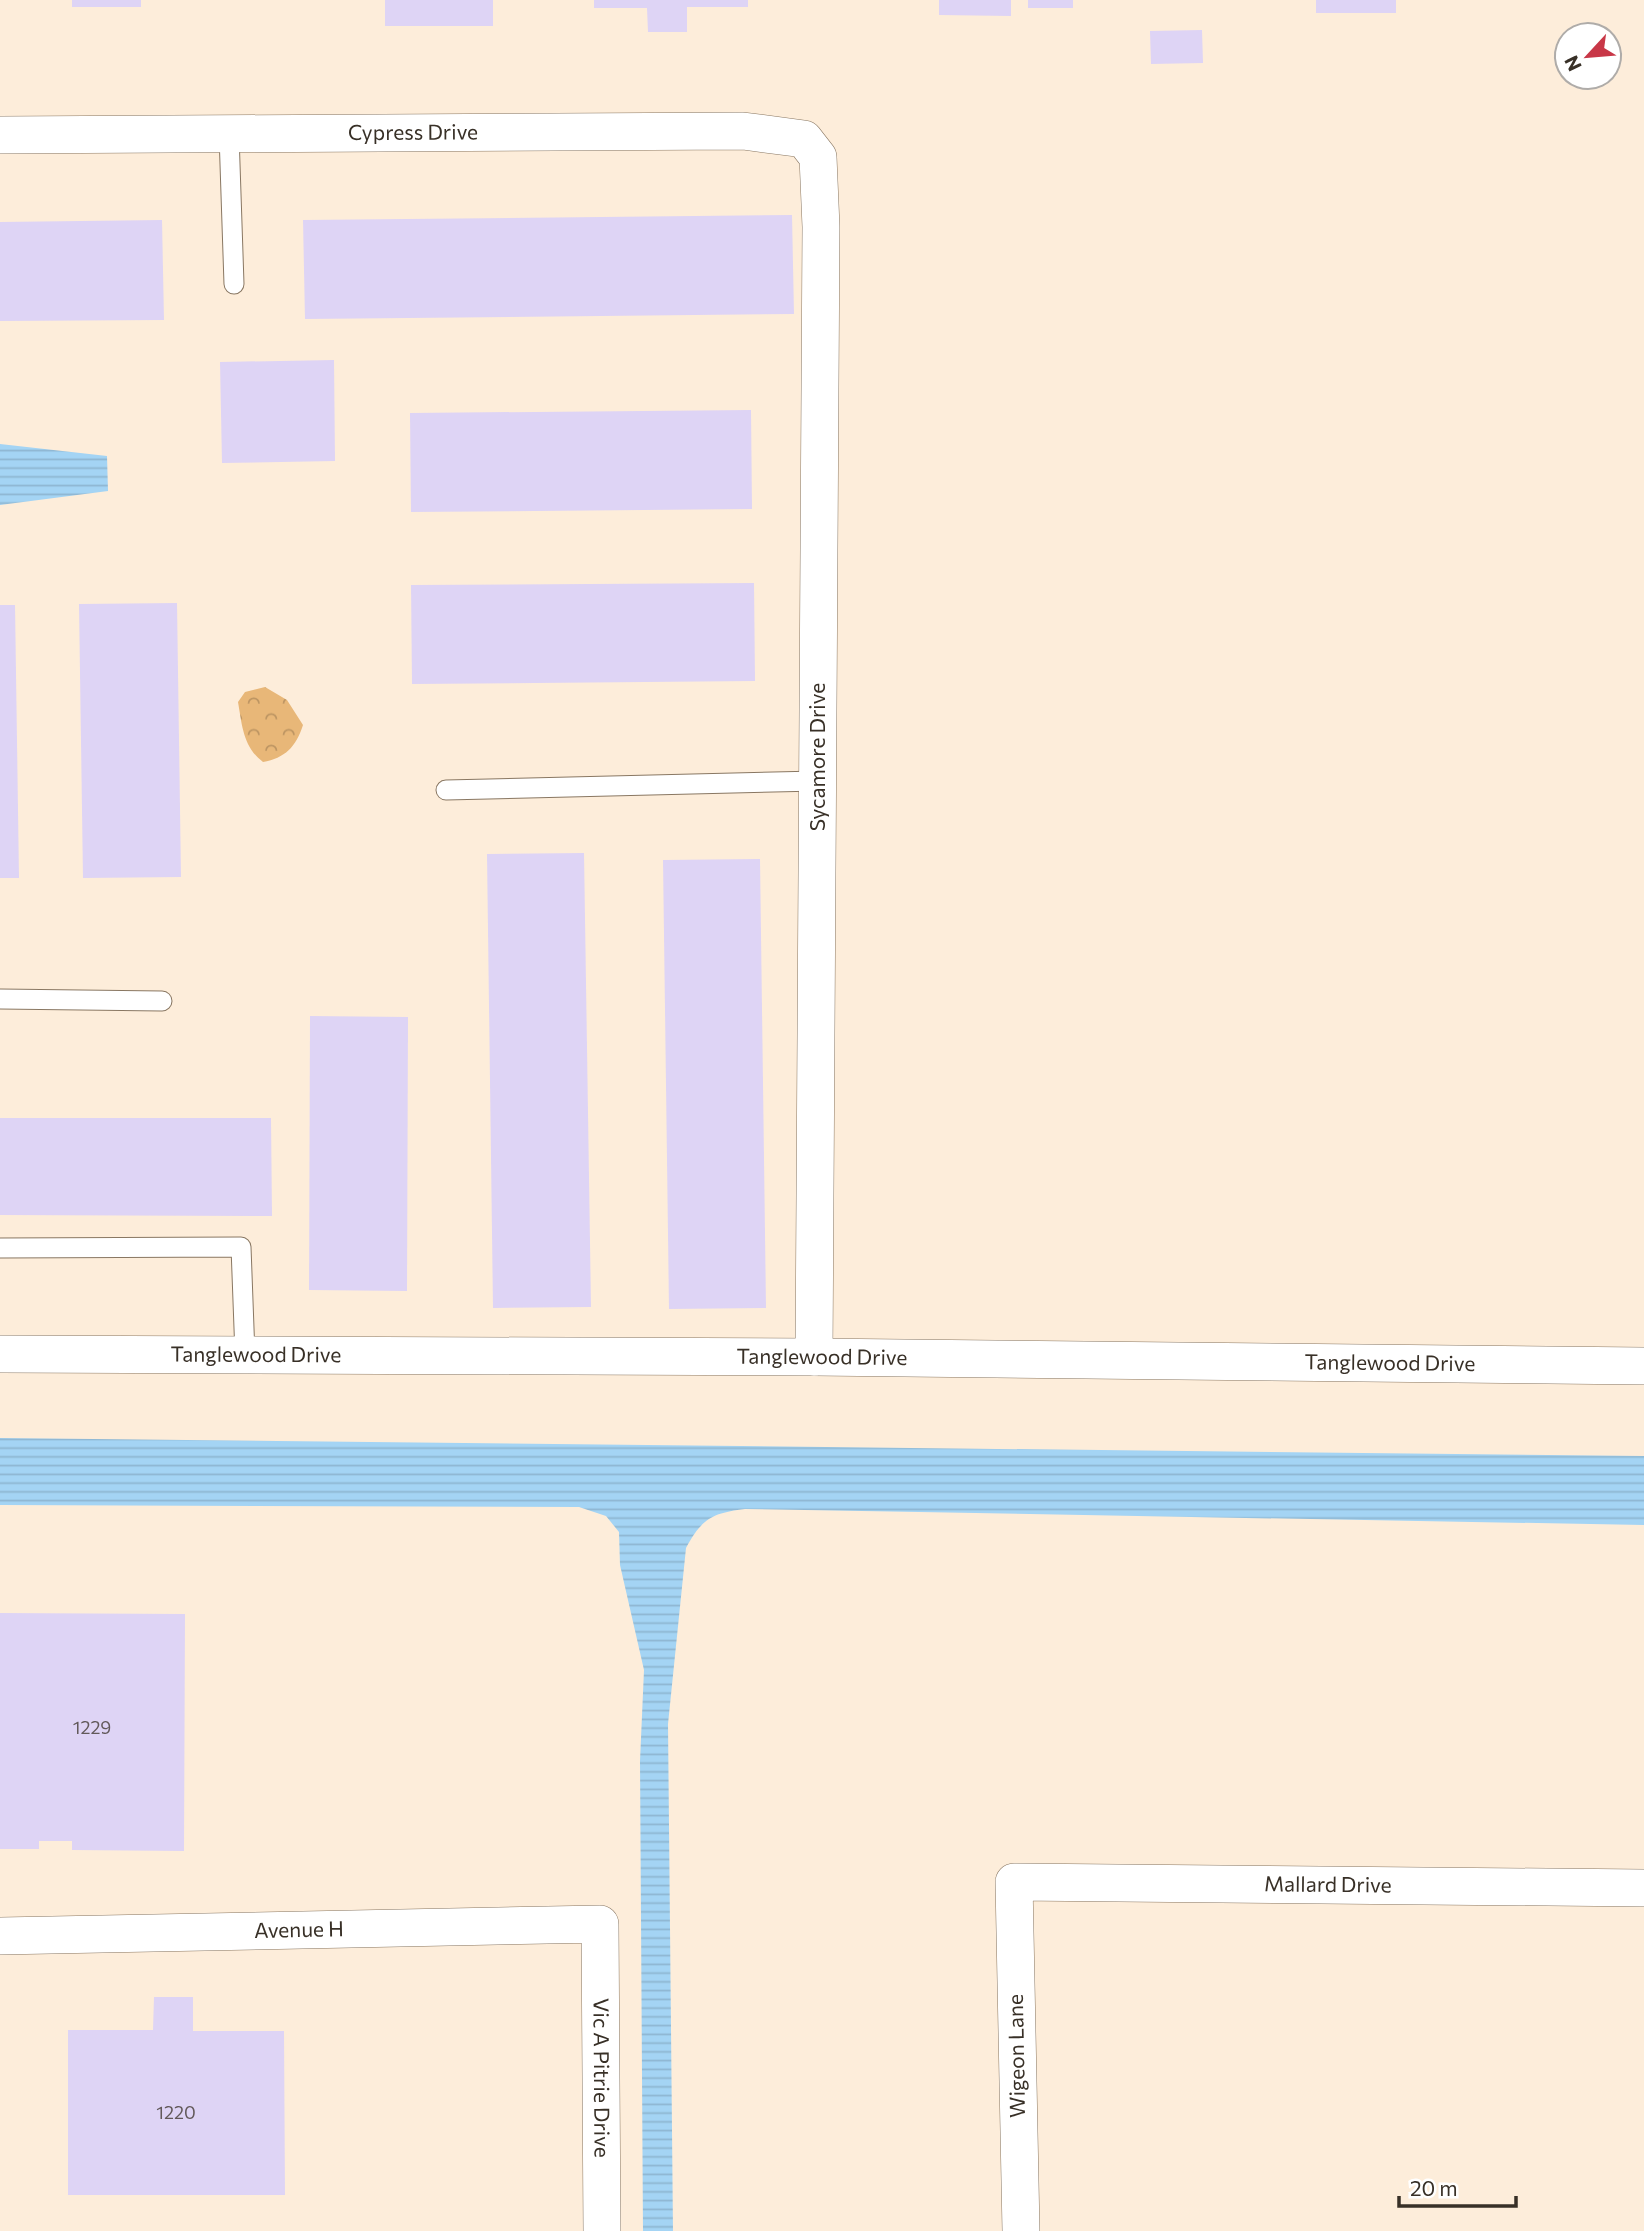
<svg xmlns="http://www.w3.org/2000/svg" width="1644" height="2231" viewBox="0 0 1644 2231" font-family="Commissioner,sans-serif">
  <defs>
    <pattern id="forest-crowns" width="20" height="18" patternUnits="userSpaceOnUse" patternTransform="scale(1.75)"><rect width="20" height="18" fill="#e8b778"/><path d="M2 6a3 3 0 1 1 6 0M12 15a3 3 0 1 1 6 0" fill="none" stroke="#bd9562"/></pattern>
    <pattern id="water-rules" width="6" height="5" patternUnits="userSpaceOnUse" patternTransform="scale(1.75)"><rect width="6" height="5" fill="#a4d4f4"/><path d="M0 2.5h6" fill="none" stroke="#8eb6d1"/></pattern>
  </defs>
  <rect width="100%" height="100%" fill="#fdedda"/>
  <!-- forest -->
  <path fill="url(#forest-crowns)" d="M265,687L287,700L303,725C296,747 285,758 263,762C243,747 242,725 238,702L245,692Z"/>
  <!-- water -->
  <g fill="url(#water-rules)">
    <path d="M0,444L107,456L108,491L0,505Z"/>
    <path d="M0,1438L1644,1456V1525L745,1509C713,1513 702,1518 686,1548L668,1724L673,2231H643L640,1761L644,1670L620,1565L619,1532L606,1516L579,1507L0,1505Z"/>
  </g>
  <!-- building -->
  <g fill="#ded4f5">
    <rect x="72" y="0" width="69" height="7"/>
    <rect x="385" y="0" width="108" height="26"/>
    <path d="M594,0H748V7H687V32H648L647,8H594Z"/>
    <path d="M939,0H1011V16L939,15Z"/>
    <rect x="1028" y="0" width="45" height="8"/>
    <rect x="1316" y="0" width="80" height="13"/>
    <path d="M1202,30L1203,63L1151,64L1150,31Z"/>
    <path d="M792,215L794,314L305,319L303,220Z"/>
    <path d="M162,220L164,320L0,321V222Z"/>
    <path d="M334,360L335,461L222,463L220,362Z"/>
    <path d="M751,410L752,509L411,512L410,413Z"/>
    <path d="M754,583L755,681L412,684L411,585Z"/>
    <path d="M177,603L181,877L83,878L79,604Z"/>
    <path d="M0,605H15L19,878H0Z"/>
    <path d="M584,853L591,1307L493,1308L487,854Z"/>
    <path d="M760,859L766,1308L669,1309L663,860Z"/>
    <path d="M310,1016L408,1017L407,1291L309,1290Z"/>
    <path d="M0,1118H271L272,1216L0,1215Z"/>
    <path d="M0,1613L185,1614L184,1851L72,1850V1841H39V1849H0Z"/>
    <path d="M154,1997H193V2031H284L285,2195H68V2030H153Z"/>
  </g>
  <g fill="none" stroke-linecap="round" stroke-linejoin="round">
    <defs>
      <g id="lane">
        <path d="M229,134L234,284"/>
        <path d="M446,790L818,781"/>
        <path d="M0,999L162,1001"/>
        <path d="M0,1248L241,1247L245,1355"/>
      </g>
      <g id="street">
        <path id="s1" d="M0,135L743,131L804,139L818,157L821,227L814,1357"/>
        <path id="s2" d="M0,1354L814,1357L1644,1366"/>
        <path id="s3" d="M0,1936L600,1924L602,2231"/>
        <path id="s4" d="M1021,2231L1014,1882L1644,1888"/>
      </g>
    </defs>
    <!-- lane casing -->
    <use href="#lane" stroke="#897762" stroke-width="21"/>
    <!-- street casing -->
    <use href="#street" stroke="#897762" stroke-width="38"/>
    <!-- lane -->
    <use href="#lane" stroke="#fff" stroke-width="19"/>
    <!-- street -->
    <use href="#street" stroke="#fff" stroke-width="37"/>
  </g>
  <g text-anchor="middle" stroke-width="6" stroke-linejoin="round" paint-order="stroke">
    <!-- number labels -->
    <g font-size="18" fill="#62595a">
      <text x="92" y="1734">1229</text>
      <text x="176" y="2119">1220</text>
    </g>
    <!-- street labels -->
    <g font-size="21" fill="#383027" stroke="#fff">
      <text dy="7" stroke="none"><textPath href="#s1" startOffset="413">Cypress Drive</textPath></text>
      <text transform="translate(818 757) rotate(-90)" y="7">Sycamore Drive</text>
      <text dy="7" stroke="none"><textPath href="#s2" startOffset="256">Tanglewood Drive</textPath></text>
      <text dy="7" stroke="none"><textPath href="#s2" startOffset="822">Tanglewood Drive</textPath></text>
      <text dy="7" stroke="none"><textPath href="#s2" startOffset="1390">Tanglewood Drive</textPath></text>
      <text dy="7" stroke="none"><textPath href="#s4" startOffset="663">Mallard Drive</textPath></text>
      <text dy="7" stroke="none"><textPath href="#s3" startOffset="299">Avenue H</textPath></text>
      <text transform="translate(1017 2056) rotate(-91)" y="7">Wigeon Lane</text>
      <text dy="7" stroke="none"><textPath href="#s3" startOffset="754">Vic A Pitrie Drive</textPath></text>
    </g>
  </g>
  <!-- north arrow -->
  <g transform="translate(1588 56) rotate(244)"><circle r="33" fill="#ffffff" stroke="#afaca9" stroke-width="2"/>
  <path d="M0-5L12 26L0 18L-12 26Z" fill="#c83747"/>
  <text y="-10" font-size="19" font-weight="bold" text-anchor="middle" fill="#383027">N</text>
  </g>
  <!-- scale -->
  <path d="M1399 2196v10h117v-10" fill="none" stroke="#383027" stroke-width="3.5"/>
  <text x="1410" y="2196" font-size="21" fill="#383027" stroke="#ffffff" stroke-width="5" paint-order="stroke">20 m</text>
</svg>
